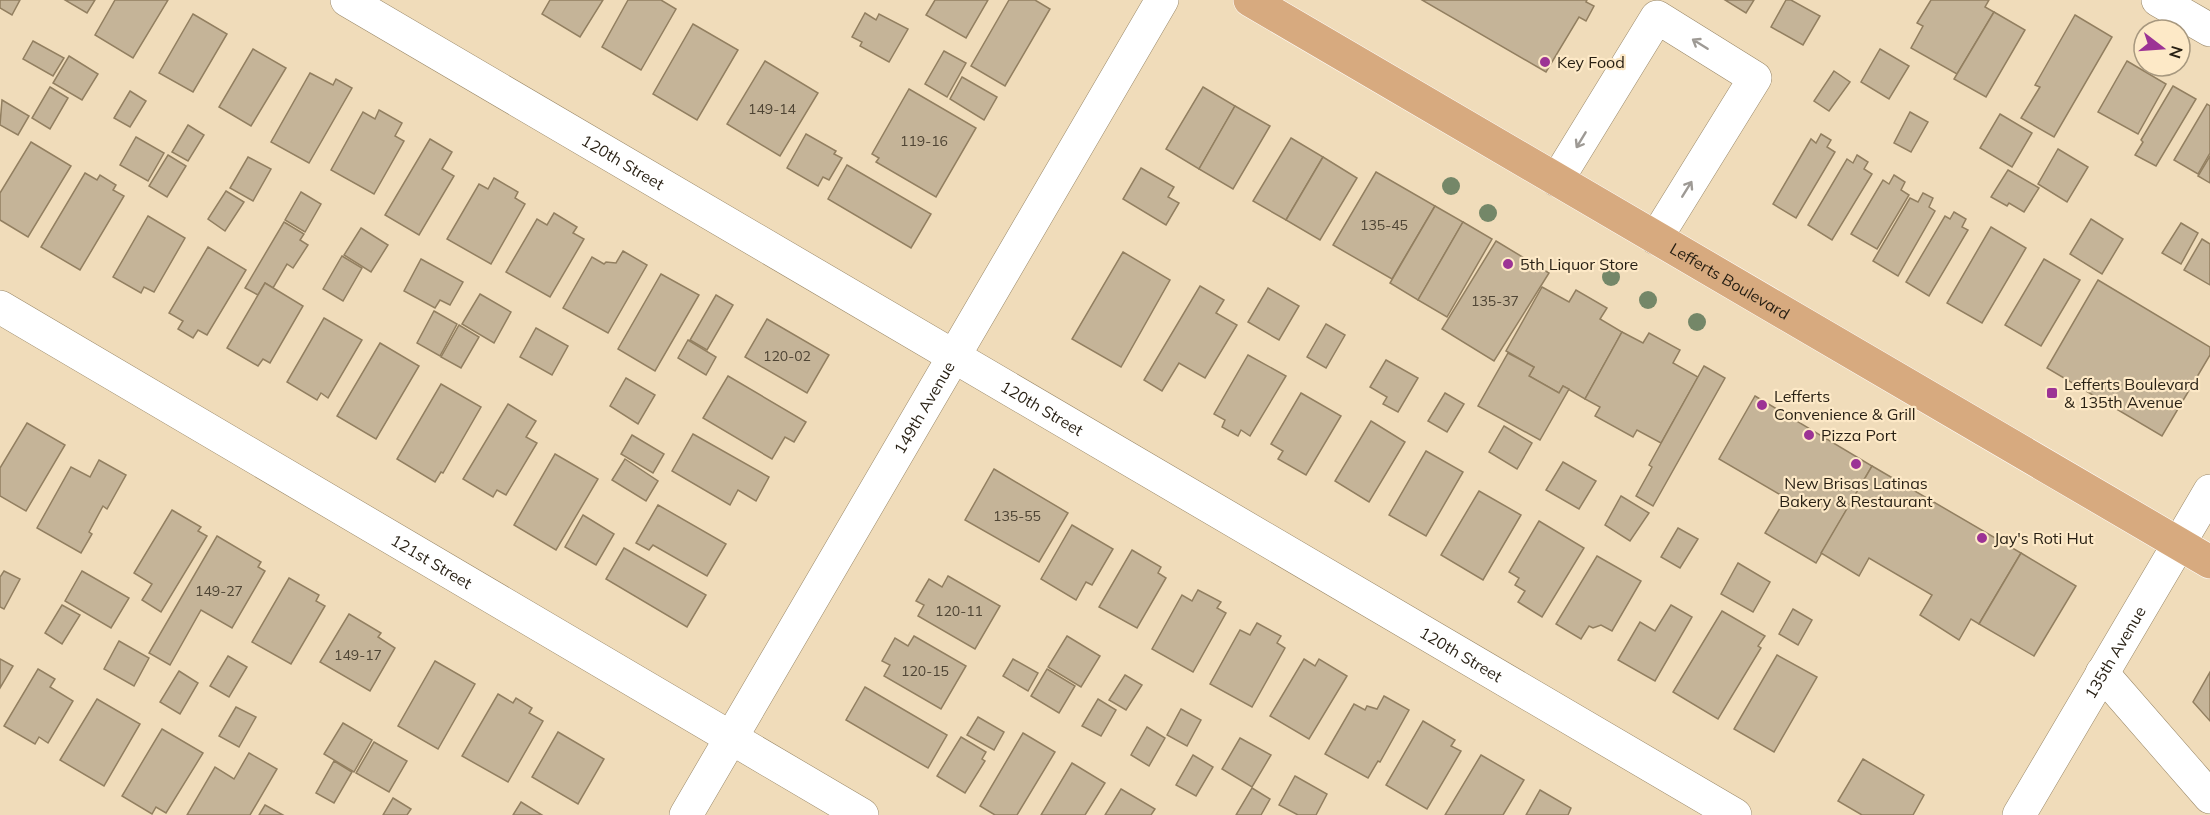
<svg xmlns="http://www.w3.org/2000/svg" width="2210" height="815" viewBox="0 0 2210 815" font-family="Mulish,sans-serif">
  <rect width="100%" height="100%" fill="#f0dcba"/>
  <!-- building -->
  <g fill="#c5b498" stroke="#927f60" stroke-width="1.5">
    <path d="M0,0H20L12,15L0,8Z"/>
    <path d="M65,0H95L87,13Z"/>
    <path d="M115,0H168L133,58L95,35Z"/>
    <path d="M550,0H603L580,37L542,14Z"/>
    <path d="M628,0H661L676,9L641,70L602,47Z"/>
    <path d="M935,0H988L966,38L926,15Z"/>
    <path d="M1009,0H1035L1050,9L1005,86L971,66Z"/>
    <path d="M1422,0H1587L1586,2L1594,6L1586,21L1579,17L1546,72Z"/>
    <path d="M1725,0H1754L1746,13Z"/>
    <path d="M1786,0H1791L1820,16L1803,45L1771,27Z"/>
    <path d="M1931,0H1989L1985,7L1994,12L1957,74L1911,48L1923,26L1917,23Z"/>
    <path d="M1994,12L2025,30L1986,97L1954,79Z"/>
    <path d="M865,13L876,20L879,14L908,29L889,62L860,46L862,42L852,37Z"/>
    <path d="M193,14L227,34L193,92L159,73Z"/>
    <path d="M2075,15L2112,37L2054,137L2021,118L2040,87L2035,85Z"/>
    <path d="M693,24L738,50L697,120L653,94Z"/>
    <path d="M33,41L64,58L53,76L23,59Z"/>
    <path d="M253,49L286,68L251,126L219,107Z"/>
    <path d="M1880,49L1909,66L1889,99L1861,82Z"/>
    <path d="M944,51L966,63L947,97L925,84Z"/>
    <path d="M69,56L98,74L82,100L53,83Z"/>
    <path d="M765,61L818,93L780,156L727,124Z"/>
    <path d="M2127,61L2166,84L2138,134L2098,112Z"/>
    <path d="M1834,71L1850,82L1829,111L1814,101Z"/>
    <path d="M310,73L333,85L336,79L352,88L309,163L271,142Z"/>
    <path d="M962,77L997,97L984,120L950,99Z"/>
    <path d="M2173,86L2196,99L2156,166L2135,155L2143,142L2141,140Z"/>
    <path d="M50,87L68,98L50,129L32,118Z"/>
    <path d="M1203,87L1235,106L1199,169L1166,149Z"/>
    <path d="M909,89L976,128L936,197L876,162L879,158L872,154Z"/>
    <path d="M130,91L146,101L130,127L114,118Z"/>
    <path d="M2,100L29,116L18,135L0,125Z"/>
    <path d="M2207,104L2210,106V153L2198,174L2174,160Z"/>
    <path d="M1235,106L1270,126L1233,189L1199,169Z"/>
    <path d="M379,110L402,123L395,136L404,141L374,194L331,170L363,112L375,119Z"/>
    <path d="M1910,112L1928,122L1911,152L1894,143Z"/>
    <path d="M2000,114L2032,133L2012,167L1980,148Z"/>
    <path d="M188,125L204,135L188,161L172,152Z"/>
    <path d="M806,134L836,151L834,154L842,158L829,180L823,177L818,186L787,168Z"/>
    <path d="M1821,134L1831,140L1827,147L1835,152L1796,218L1773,204L1811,139L1816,143Z"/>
    <path d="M136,137L164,153L148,181L120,165Z"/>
    <path d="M1291,138L1323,157L1286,220L1253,201Z"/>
    <path d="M430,139L452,152L442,169L454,176L419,235L385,215Z"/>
    <path d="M31,142L71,166L28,237L0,220V193Z"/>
    <path d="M2058,149L2088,167L2067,202L2038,184Z"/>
    <path d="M168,155L186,166L167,197L149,186Z"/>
    <path d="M1857,155L1868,162L1864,169L1872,174L1832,240L1808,225L1847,159L1853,163Z"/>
    <path d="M2210,156V183L2198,176Z"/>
    <path d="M248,157L271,169L253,201L230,188Z"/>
    <path d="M1323,157L1357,178L1320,240L1286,220Z"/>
    <path d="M847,165L931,214L911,248L828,199Z"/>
    <path d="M1141,168L1174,187L1168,197L1179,203L1166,225L1123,199Z"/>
    <path d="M2008,170L2039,188L2024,212L2009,203L2007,206L1991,197Z"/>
    <path d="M1376,172L1435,206L1392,279L1333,245Z"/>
    <path d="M85,173L97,180L100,175L116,185L113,190L124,196L80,270L41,247Z"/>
    <path d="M1894,175L1905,182L1901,190L1909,195L1877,249L1851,234L1883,180L1889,184Z"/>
    <path d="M494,178L518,192L515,198L525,204L491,264L447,239L479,184L488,189Z"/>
    <path d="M226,191L244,202L225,231L208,219Z"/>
    <path d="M301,192L321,204L305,232L285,220Z"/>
    <path d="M1923,193L1933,198L1929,207L1935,211L1898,276L1873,261L1910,198L1918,202Z"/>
    <path d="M1435,206L1463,222L1418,300L1390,283Z"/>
    <path d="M1954,212L1966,219L1962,227L1968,230L1929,296L1906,282L1945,216L1950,219Z"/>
    <path d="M554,213L577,227L573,233L584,239L550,297L506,272L537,219L547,225Z"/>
    <path d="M148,216L185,238L154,292L144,287L141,293L113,277Z"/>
    <path d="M2091,219L2123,239L2102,274L2070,254Z"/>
    <path d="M284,222L304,234L300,240L308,245L293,268L287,264L273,288L265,283L258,295L245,288Z"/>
    <path d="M1463,222L1492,239L1447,317L1418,300Z"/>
    <path d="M2181,223L2198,233L2181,264L2162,253Z"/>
    <path d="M1991,227L2026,248L1982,323L1947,303Z"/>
    <path d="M361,228L388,245L371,272L344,255Z"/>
    <path d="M2202,239L2210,244V285L2184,270Z"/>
    <path d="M1496,241L1549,273L1494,361L1442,329Z"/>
    <path d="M208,247L246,270L207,335L198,330L193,338L178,329L183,321L169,313Z"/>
    <path d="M623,251L647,265L608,333L563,308L592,257L604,264L606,262L616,263Z"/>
    <path d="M1123,252L1170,280L1121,367L1072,339Z"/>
    <path d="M342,256L362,268L343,301L323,289Z"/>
    <path d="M421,259L463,282L450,305L440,300L435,308L404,291Z"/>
    <path d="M2044,259L2080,280L2041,346L2005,325Z"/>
    <path d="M661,274L699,295L655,371L618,349Z"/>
    <path d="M2098,280L2210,347V355L2162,436L2047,368Z"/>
    <path d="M265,283L303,306L270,363L263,359L258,366L227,348Z"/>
    <path d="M1200,286L1224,300L1216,313L1237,325L1205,378L1179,363L1162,391L1144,380Z"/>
    <path d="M1542,287L1569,302L1576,290L1607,308L1600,319L1622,332L1585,399L1563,386L1559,393L1529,376L1534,367L1506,351Z"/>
    <path d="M1268,288L1299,306L1279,340L1248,322Z"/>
    <path d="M480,294L511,312L494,343L462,324Z"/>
    <path d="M716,295L733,305L707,350L690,340Z"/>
    <path d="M434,311L457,324L440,356L417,343Z"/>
    <path d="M324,318L362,340L328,398L321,393L317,400L287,382Z"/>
    <path d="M767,319L829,355L807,393L745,357Z"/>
    <path d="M1326,324L1345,335L1326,368L1307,357Z"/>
    <path d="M459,325L479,337L461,368L441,357Z"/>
    <path d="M536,328L568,346L552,375L520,357Z"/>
    <path d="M1622,332L1643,343L1649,333L1680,350L1673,363L1698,377L1661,443L1637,430L1633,437L1595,416L1600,407L1585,399Z"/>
    <path d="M688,340L716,357L706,375L678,358Z"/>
    <path d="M380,343L419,366L376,439L337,416Z"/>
    <path d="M1508,353L1534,367L1529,376L1559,393L1563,386L1569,389L1540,440L1478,406Z"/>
    <path d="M1248,355L1286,376L1250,436L1241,430L1238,436L1222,427L1225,420L1214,414Z"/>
    <path d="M1386,360L1418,378L1398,412L1383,404L1387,397L1370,387Z"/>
    <path d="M1704,366L1725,378L1653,506L1636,496L1652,467L1649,465Z"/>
    <path d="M728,376L806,422L794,442L785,437L772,459L703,418Z"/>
    <path d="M626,378L655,395L638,424L610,406Z"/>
    <path d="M441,384L481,407L443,473L441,472L435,482L397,459Z"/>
    <path d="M1301,393L1341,416L1306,475L1278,459L1283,451L1271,444Z"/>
    <path d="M1445,393L1464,404L1447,432L1428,421Z"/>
    <path d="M1755,396L1872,466L1816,563L1765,533L1786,498L1719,459Z"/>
    <path d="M508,404L536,421L526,437L537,443L506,495L497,490L493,497L463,479Z"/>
    <path d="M1371,421L1405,442L1369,502L1335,481Z"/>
    <path d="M27,423L65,445L26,511L0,496V468Z"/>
    <path d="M1504,426L1532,443L1517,469L1489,452Z"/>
    <path d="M693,434L769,477L756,501L738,490L730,505L672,471Z"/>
    <path d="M632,435L664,454L653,473L621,454Z"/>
    <path d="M1426,451L1463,472L1426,536L1389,515Z"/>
    <path d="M555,454L598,479L556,550L514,525Z"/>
    <path d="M625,459L658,481L646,501L612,480Z"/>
    <path d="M99,460L126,475L107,509L103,506L89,532L92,534L81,553L37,528L71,467L90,477Z"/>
    <path d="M1563,462L1596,481L1579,509L1546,490Z"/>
    <path d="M1872,466L2021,553L1979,624L1971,619L1959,640L1920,615L1932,595L1869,558L1859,576L1821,553Z"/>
    <path d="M994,469L1068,513L1039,562L965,520Z"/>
    <path d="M1479,491L1521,515L1483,580L1441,555Z"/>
    <path d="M1621,496L1649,513L1630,541L1605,525Z"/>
    <path d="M658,505L726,544L707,576L653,545L649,550L636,543Z"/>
    <path d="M172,510L201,527L198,531L207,536L161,612L142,600L152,584L134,573Z"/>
    <path d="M583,515L614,534L596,565L565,547Z"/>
    <path d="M1539,521L1584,548L1542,617L1518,602L1525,591L1515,585L1519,578L1509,572Z"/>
    <path d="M1072,525L1113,549L1092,585L1086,582L1076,600L1041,579Z"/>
    <path d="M1678,528L1698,539L1680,568L1661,557Z"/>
    <path d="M217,536L261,562L258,567L265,571L232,628L201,610L170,665L149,653Z"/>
    <path d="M624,548L706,595L687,627L606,579Z"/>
    <path d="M1132,550L1161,567L1158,573L1166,578L1137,628L1099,607Z"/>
    <path d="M2021,553L2076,586L2034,656L1979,624Z"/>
    <path d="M1597,556L1641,581L1612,631L1601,625L1593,628L1589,626L1581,639L1556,624Z"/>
    <path d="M1738,563L1770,582L1753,612L1721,594Z"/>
    <path d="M4,571L20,579L4,609L0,607V577Z"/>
    <path d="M82,571L129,598L111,628L65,601Z"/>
    <path d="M948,576L1000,606L975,649L918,616L924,605L916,601L929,579L942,587Z"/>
    <path d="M289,578L319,595L316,601L325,606L291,664L252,642Z"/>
    <path d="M1198,590L1221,602L1217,608L1226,613L1193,672L1152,649L1182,595L1192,601Z"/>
    <path d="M62,605L80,615L62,644L45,633Z"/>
    <path d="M1671,605L1692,617L1655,681L1618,660L1640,622L1655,631Z"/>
    <path d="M1793,609L1812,620L1798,645L1779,634Z"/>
    <path d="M1722,611L1765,636L1758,646L1761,648L1718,719L1673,692Z"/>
    <path d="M349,614L381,633L378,637L395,648L370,691L320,662Z"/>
    <path d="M1257,623L1281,636L1277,643L1285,648L1252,707L1210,684L1240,630L1250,635Z"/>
    <path d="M914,636L966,666L941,709L884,676L890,665L882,661L895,638L908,646Z"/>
    <path d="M1067,636L1100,656L1081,687L1048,667Z"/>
    <path d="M119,641L149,658L134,686L104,669Z"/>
    <path d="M1777,655L1817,677L1774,752L1734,729Z"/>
    <path d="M228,656L247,667L229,697L210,686Z"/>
    <path d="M0,659L13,666L0,688Z"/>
    <path d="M1013,659L1038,673L1028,691L1003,676Z"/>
    <path d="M1304,659L1315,666L1319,659L1347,676L1309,739L1270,716Z"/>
    <path d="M435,661L475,684L438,749L398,726Z"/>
    <path d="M38,669L55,679L50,687L73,701L48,743L39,737L35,744L4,726Z"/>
    <path d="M1047,669L1075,686L1059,713L1031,696Z"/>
    <path d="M179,671L198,683L180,714L160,702Z"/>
    <path d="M2210,672V721L2193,702Z"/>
    <path d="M1125,675L1142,685L1126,710L1109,700Z"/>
    <path d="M865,687L947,735L928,768L846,720Z"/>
    <path d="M498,694L513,703L516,698L532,708L529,713L543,721L508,782L462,756Z"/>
    <path d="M1384,696L1409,710L1380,762L1378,761L1368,778L1325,754L1354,704L1365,710L1367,706L1377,709Z"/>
    <path d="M97,699L140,724L104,786L60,760Z"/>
    <path d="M1098,699L1116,710L1101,736L1082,726Z"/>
    <path d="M236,707L256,717L239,747L219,736Z"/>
    <path d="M1181,709L1201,720L1187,746L1167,735Z"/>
    <path d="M978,717L1004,732L994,750L967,735Z"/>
    <path d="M1423,721L1455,740L1451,746L1461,751L1427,809L1386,785Z"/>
    <path d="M343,723L372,740L354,772L324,754Z"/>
    <path d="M1147,727L1165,738L1149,766L1131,755Z"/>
    <path d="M162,729L203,753L166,813L156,807L152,814L122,796Z"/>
    <path d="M558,732L604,759L578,804L532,777Z"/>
    <path d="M1023,733L1055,752L1017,815H995L980,806Z"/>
    <path d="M961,737L986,752L982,759L985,761L965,793L937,776Z"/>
    <path d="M1240,738L1271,755L1252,787L1222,769Z"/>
    <path d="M374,742L407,761L389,792L356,773Z"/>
    <path d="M249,753L277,769L250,815H187L215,767L234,779Z"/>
    <path d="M1193,755L1213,767L1196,796L1176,785Z"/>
    <path d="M1481,755L1524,780L1503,815H1445Z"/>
    <path d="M1863,759L1924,795L1913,815H1862L1838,801Z"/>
    <path d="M334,761L352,772L334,803L316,793Z"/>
    <path d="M1072,763L1105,783L1085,815H1041Z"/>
    <path d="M1295,776L1327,794L1316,815H1298L1279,805Z"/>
    <path d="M1252,788L1270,799L1261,815H1236Z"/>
    <path d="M1121,789L1155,809L1151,815H1105Z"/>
    <path d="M1540,790L1571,808L1568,815H1526Z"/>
    <path d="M393,798L411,809L407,815H383Z"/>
    <path d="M521,802L542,815H513Z"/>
    <path d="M265,805L283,815H259Z"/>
  </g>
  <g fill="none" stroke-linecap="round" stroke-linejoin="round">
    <defs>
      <g id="minor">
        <path id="s1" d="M347,0L1735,815"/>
        <path d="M2158,0L2210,30"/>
        <path d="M1557,180L1657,17L1755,78L1656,238"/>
        <path id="s2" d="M0,307L862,815"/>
        <path d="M2102,673L2210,797"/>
        <path id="s3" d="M686,815L1162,0"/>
        <path id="s4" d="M2019,815L2210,491"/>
      </g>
      <g id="major">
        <path id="s5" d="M1250,0L2210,562"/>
      </g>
    </defs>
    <!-- minor casing -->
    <use href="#minor" stroke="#9a8868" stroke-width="34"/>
    <!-- major casing -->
    <use href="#major" stroke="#fff" stroke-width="34"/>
    <!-- minor -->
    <use href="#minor" stroke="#fff" stroke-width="33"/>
    <!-- major -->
    <use href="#major" stroke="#d7aa7f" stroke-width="33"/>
  </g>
  <!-- trees -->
  <g fill="#748768">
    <circle cx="1451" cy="186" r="9"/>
    <circle cx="1488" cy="213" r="9"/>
    <circle cx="1611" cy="277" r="9"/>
    <circle cx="1648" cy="300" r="9"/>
    <circle cx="1697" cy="322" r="9"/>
  </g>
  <!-- one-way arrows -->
  <defs><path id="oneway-shaft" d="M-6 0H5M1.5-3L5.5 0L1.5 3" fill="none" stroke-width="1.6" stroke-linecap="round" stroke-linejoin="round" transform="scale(1.5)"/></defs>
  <g stroke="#9e9a95">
    <use href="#oneway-shaft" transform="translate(1700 44) rotate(-148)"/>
    <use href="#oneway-shaft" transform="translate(1581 140) rotate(121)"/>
    <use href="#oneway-shaft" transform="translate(1687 189) rotate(-58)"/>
  </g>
  <!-- markers -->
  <g fill="#9c3395" stroke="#fde9c7" stroke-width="2">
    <circle cx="1545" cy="62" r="6"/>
    <circle cx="1508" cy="264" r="6"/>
    <rect x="2046" y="387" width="12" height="12" rx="3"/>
    <circle cx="1762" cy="405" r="6"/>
    <circle cx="1809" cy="435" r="6"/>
    <circle cx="1856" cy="464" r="6"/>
    <circle cx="1982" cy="538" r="6"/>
  </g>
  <g text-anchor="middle" stroke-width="4.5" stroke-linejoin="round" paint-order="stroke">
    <!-- number labels -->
    <g font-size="14" fill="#4e4434">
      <text x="772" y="114">149-14</text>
      <text x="924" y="146">119-16</text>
      <text x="1384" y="230">135-45</text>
      <text x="1495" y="306">135-37</text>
      <text x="787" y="361">120-02</text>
      <text x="1017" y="521">135-55</text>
      <text x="219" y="596">149-27</text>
      <text x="959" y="616">120-11</text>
      <text x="358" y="660">149-17</text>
      <text x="925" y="676">120-15</text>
    </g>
    <!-- poi labels -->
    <g font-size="16" fill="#271f13" stroke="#fde9c7" text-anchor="start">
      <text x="1557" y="68">Key Food</text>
      <text x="1520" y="270">5th Liquor Store</text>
      <text x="2064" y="390">Lefferts Boulevard<tspan x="2064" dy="18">&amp; 135th Avenue</tspan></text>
      <text x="1774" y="402">Lefferts<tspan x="1774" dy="18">Convenience &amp; Grill</tspan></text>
      <text x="1821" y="441">Pizza Port</text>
      <text x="1856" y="489" text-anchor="middle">New Brisas Latinas<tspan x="1856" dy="18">Bakery &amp; Restaurant</tspan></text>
      <text x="1994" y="544">Jay's Roti Hut</text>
    </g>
    <!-- street labels -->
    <g font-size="16" fill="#271f13" stroke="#fde9c7">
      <text dy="6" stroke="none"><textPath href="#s1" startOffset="320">120th Street</textPath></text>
      <text dy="6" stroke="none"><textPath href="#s5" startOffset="556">Lefferts Boulevard</textPath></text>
      <text dy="6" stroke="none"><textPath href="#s3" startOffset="472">149th Avenue</textPath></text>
      <text dy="6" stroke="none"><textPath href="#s1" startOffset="806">120th Street</textPath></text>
      <text dy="6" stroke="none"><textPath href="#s2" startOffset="501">121st Street</textPath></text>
      <text dy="6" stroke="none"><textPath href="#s4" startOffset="189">135th Avenue</textPath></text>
      <text dy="6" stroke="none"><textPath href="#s1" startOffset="1292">120th Street</textPath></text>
    </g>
  </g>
  <!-- north arrow -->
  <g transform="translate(2162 48) rotate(107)"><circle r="28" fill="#fde9c7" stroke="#a7987f" stroke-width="1.5"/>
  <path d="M0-4.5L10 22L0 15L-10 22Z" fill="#9c3395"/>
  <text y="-9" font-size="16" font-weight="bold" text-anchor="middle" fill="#271f13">N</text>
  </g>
</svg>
